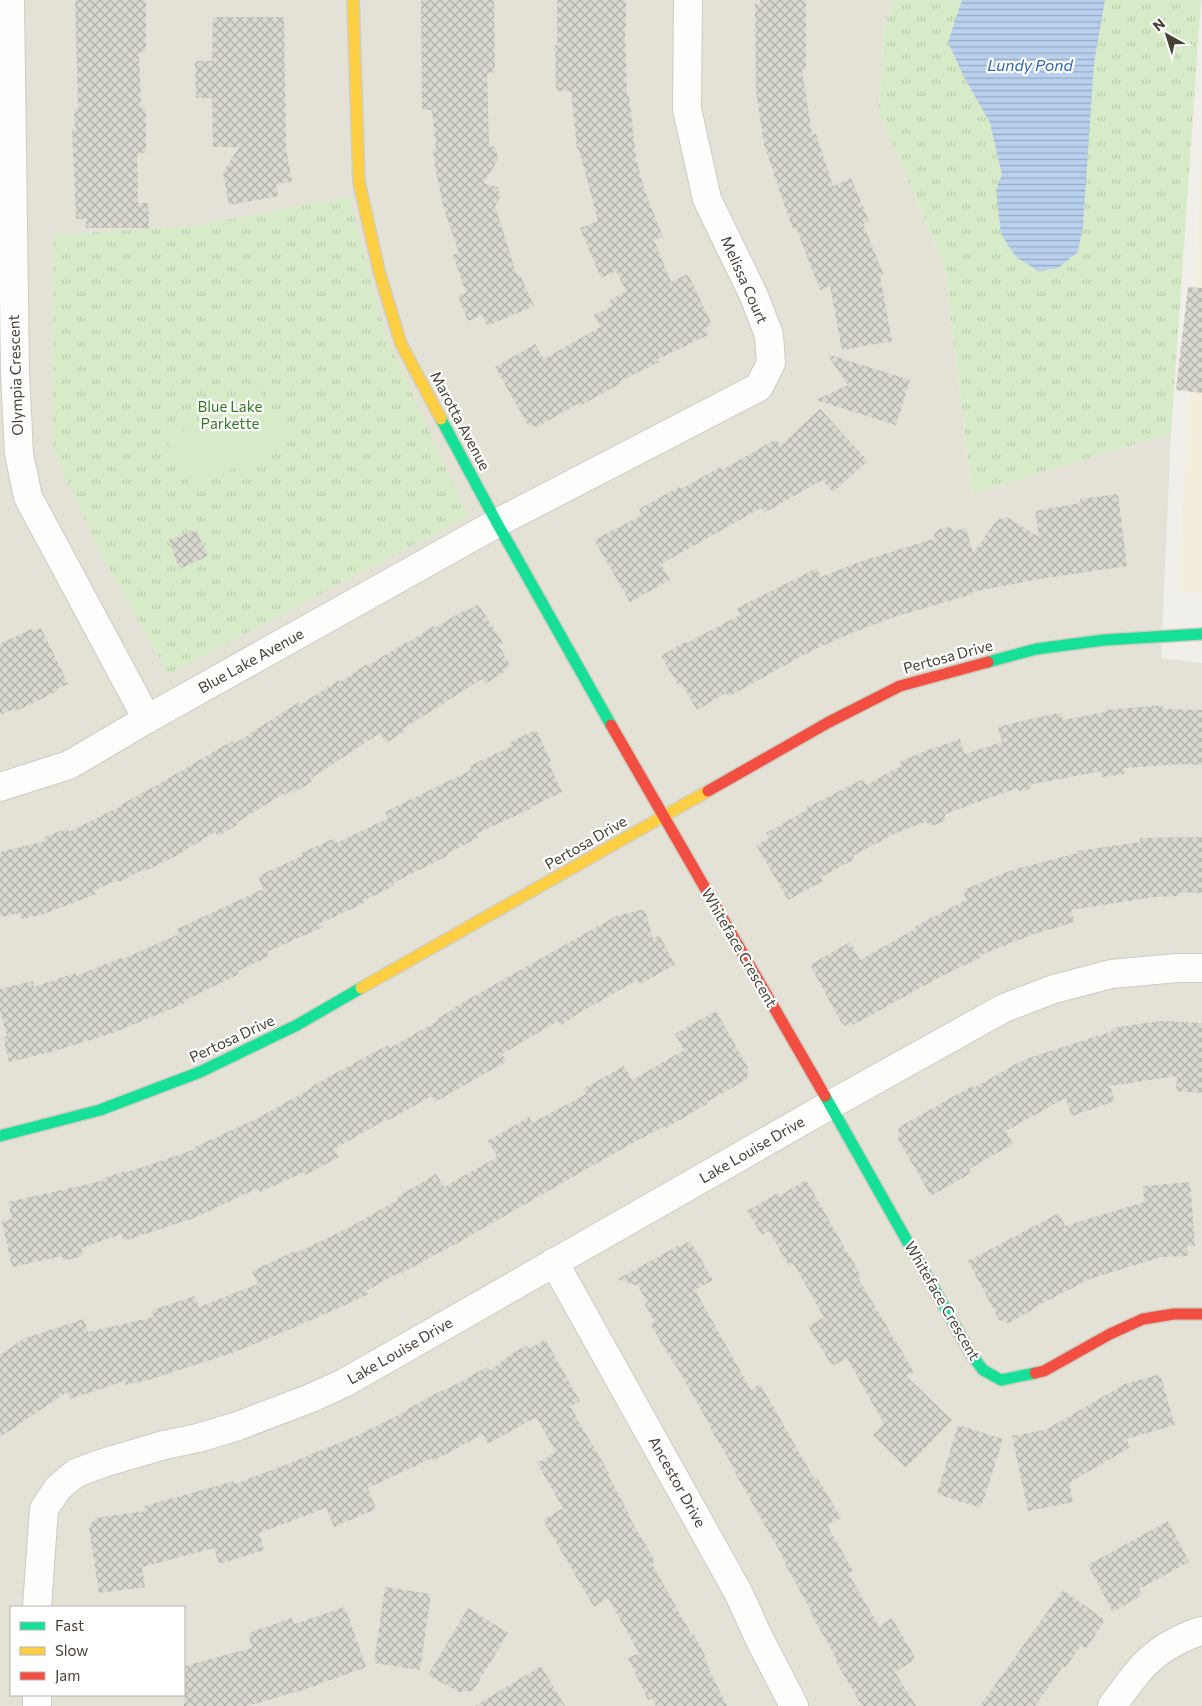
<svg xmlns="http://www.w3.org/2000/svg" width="1202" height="1706" viewBox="0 0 1202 1706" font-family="Commissioner,sans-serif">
  <defs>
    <pattern id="grass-tufts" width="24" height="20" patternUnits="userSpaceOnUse" patternTransform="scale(1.25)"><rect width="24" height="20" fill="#d8ebc9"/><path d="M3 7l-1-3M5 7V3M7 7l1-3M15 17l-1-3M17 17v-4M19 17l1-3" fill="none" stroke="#bbcbad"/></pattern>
    <pattern id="water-rules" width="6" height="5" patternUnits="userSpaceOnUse" patternTransform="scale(1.25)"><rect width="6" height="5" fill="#b9d0ee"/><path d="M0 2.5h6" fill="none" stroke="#98aac2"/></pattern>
    <pattern id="building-cross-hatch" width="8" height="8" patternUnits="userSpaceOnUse" patternTransform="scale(1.25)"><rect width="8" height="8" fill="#d9d8d1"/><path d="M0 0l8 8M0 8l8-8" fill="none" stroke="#b2b1aa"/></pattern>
  </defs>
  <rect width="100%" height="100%" fill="#f0efe9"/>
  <!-- residential -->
  <path fill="#e4e2d6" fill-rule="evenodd" d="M0,0H895L884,25L879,112L945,267L972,494L1171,433L1161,658L1202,663V1706H0ZM11,1607H184V1695H11Z"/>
  <!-- commercial -->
  <path fill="#f3eddc" d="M1202,150V593L1178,591L1190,388Z"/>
  <!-- grass -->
  <g fill="url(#grass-tufts)">
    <path d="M895,0H1201L1171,433L972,494L945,267L879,112L884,25Z"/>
    <path d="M349,197L387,338L468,516L169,674L100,553L53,450L54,235L195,226Z"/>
  </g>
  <!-- garden -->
  <path fill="#d8ebc9" d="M260,391L286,441L192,490L166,440Z"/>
  <!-- water -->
  <path fill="url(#water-rules)" d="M962,0H1105L1094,63L1083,226L1078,252L1058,268L1038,271L1016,257L1001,234L996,190L1002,175L990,123L963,75L948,42Z"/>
  <!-- building -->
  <g fill="url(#building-cross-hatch)">
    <path d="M75,0H146V52H139L141,108H146V153H137L138,203H148L149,228H86V219H76L72,129L75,130L74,109H78Z"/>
    <path d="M421,0H494L495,72L487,73L489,144L496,148L498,160L483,183L498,187L500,198L495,206L516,273L520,275L534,306L487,326L482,315L468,321L458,296L466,293L453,255L459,253L443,206L435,166L433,150L436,149L432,110H422Z"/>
    <path d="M557,0H626V27H625L627,96H629L636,158L645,192L663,237L654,240L671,282L688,274L712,325L705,328L708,335L658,359L659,362L620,381L621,383L580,406L579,403L537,427L528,425L495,367L535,344L544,359L600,327L594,315L612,306L610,300L626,291L616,271L601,278L580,228L598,221L579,149H577L571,91H556L555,45H557Z"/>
    <path d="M760,0H806V70H802L812,135L816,134L833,186L851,178L869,221L863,224L884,275L880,276L892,341L842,350L830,286L820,290L796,228L793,229L787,213L764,144L756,91L755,4H760Z"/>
    <path d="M213,17H284L286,149L292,181L276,184L278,196L229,205L223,173L239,147H213L212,98H196L195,61H212Z"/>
    <path d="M1188,287L1202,288V393L1176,390Z"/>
    <path d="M827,354L910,380L896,425L816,400L848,385Z"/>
    <path d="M820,409L868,461L833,492L822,480L764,513L761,508L661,564L670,580L630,602L594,540L642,515L639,509L679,487L681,489L720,467L722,470L776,439L780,446Z"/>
    <path d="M1118,494L1127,566L1039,579L972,592L973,594L894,617L849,634L809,652L728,697L726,693L697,710L681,683L678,685L661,656L686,641L687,643L740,615L737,608L817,568L821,577L859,562L933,539L936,530L949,527L955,531L966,528L973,553L997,520L1007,517L1039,537L1035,511L1081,503L1080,499Z"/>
    <path d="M196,530L208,556L179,569L169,540Z"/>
    <path d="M478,604L503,643L499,646L510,665L503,670L504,672L485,684L482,679L403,729L405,731L386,743L380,733L310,779L312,782L293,793L292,790L284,795L283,794L236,823L237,825L218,836L215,832L176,856L143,872L142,870L121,881H115L94,891L96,894L44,914L22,919L20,913L0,917V852L45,841L43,838L68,828L69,832L121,806L120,805L157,785L232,741L234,744L299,702L300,705L339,680L340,682L367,664L368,666L406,642L407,643L434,626L435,628L468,608L469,610Z"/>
    <path d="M41,628L68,684L57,689L58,691L14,712L13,709L0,715V644L31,629L33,632Z"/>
    <path d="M1163,705V709L1202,710V765L1182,764L1124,768L1125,774L1102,777V771L1033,784L1030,789L1020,791L1017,788L945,814V821L932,826L925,822L896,833L854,855L853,860L821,877L823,881L788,900L756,845L769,838L766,833L807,810L806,808L863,779L866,785L901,766L899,762L928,750L960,739L965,754L1002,742L998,727L1039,717L1061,713L1063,720L1105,712V710Z"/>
    <path d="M536,730L551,761L548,762L562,792L531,807L532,808L476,834L478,838L448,853L449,855L393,883L394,886L363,901L364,903L321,923L323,927L267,952L270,956L238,971L239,974L184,1001L185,1003L116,1032L58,1050L9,1062L3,1037L7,1036L0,1009V989L33,981L34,987L75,973L76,976L121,958L123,959L179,934L177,929L263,889L258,876L302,856L301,853L335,838L337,843L388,818L385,812L471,770L469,766L512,746L510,742Z"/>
    <path d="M1202,837V893L1179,892V896L1154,897L1071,910L1075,922L1034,934L981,955L982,957L940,977L853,1025L852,1022L845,1026L843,1023L842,1024L810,965L850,942L860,960L915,929L914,927L966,900L963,890L1012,870L1078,853L1077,851L1140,842V838Z"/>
    <path d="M645,909L653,939L659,935L675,965L640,984L637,980L574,1016L561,1026L558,1021L502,1054L507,1061L435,1102L432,1096L387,1121V1119L334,1149L339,1157L306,1175L304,1172L260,1192L258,1188L194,1218L145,1234L124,1241L122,1234L81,1248L83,1256L63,1261L62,1256L12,1267L2,1221L12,1219L8,1202L102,1181V1179L124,1171L125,1173L196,1149L195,1147L258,1118L312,1088L311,1087L332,1075L388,1045L390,1048L439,1020L438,1018L454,1009L453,1008L616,916Z"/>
    <path d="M716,1011L748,1068L747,1079L707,1102V1104L666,1128L665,1126L625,1147L440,1253V1252L402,1273V1271L366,1291L368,1294L341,1307L272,1337L232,1353L148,1380L125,1385L124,1381L70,1399L67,1392L0,1437V1355L25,1338L84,1319L88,1332L154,1317L152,1310L195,1296L199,1307L258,1284L252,1271L295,1251L296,1253L350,1227L398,1200L397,1197L436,1174L444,1187L497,1157L488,1141L529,1117L532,1123L586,1094L583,1089L624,1066L632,1080L684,1050L675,1034Z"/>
    <path d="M1160,1021L1202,1023V1093L1176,1091L1177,1076L1110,1086L1115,1101L1072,1116L1065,1098L1006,1131L1013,1144L969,1169L971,1173L931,1196L898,1139L899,1127L972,1086L974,1088L1023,1060L1113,1031L1112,1028Z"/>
    <path d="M806,1180L861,1276L858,1278L914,1372L906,1376L952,1420L906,1468L873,1435L884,1424L847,1358L832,1366L808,1326L824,1317L793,1263L789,1266L769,1231L762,1235L747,1211L778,1193L779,1196Z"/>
    <path d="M1190,1182L1195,1246H1187L1188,1256L1161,1257L1090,1279L1033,1308L1034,1309L1009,1323L999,1320L968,1261L1059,1213L1065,1226L1144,1202L1143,1186Z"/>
    <path d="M690,1241L713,1280L695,1290L751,1390L760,1384L814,1478L817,1477L841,1518L827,1525L853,1571L848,1573L879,1626L892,1618L916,1659L895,1672L916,1706H862L835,1660L837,1659L811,1614L812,1613L782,1558L783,1557L734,1471L735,1470L708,1424H709L675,1364H674L650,1324L655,1322L645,1305L647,1301L638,1286L618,1279L678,1246L679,1247Z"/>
    <path d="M545,1339L580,1401L570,1406L610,1475H608L629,1514L628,1515L655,1561L652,1564L692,1635L694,1634L708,1662L706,1663L727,1706H656L652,1698L648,1700L628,1658L639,1653L608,1598L594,1607L543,1520L563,1508L537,1463L556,1452L536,1417L488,1444L483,1434L433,1461L432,1458L368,1488L376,1509L334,1527L326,1508L259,1533L264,1550L219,1564L214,1548L142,1567L145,1587L99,1593L89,1527L95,1518L145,1511L144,1506L235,1481V1484L288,1464L356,1436L407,1411L406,1410L446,1388L447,1389L487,1367L490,1371L511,1354L526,1346L530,1349Z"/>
    <path d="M1160,1374L1175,1425L1126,1439L1131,1447L1069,1483L1073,1502L1028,1511L1012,1436L1045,1430L1125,1384Z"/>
    <path d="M958,1425L1003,1439L981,1508L937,1494Z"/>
    <path d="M1168,1521L1189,1562L1139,1589L1142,1595L1113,1612L1088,1565Z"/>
    <path d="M385,1587L431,1594L420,1670L374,1663Z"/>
    <path d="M1063,1590L1105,1620L1086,1649L1081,1645L1065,1668L1063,1666L1035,1706H980Z"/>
    <path d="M345,1607L366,1667L306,1689L247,1706H184V1666L252,1648L248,1633L292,1618L294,1624Z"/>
    <path d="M468,1608L508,1633L473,1691L459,1692L428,1675Z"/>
    <path d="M541,1666L565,1706H475Z"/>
  </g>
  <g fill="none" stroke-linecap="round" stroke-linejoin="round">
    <defs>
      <g id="street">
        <path d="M10,0L15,373L19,454L28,497L147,719"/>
        <path d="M0,787L69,765L147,719L497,523L759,387L771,363L769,335L754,296L707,199L687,109L688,0"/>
        <path d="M554,1262L738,1592L758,1636L794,1706"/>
        <path d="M37,1607L44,1509L58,1488L76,1473L103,1463L164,1445L198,1438L238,1426L311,1398L344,1383L830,1105L1004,1008L1054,989L1111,974L1177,968H1202"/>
        <path d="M37,1695V1706"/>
        <path d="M1112,1706C1133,1678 1145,1657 1177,1641C1185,1637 1193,1633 1202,1631"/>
      </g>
      <g id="fast">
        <path d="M441,419L497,523L611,725"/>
        <path d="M988,662L1036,649L1104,640L1202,634"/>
        <path d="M825,1096L971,1354L983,1370L1001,1380L1035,1373"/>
        <path d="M0,1136L100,1110L200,1072L297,1025L361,988"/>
      </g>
      <g id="slow">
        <path d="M353,0L359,182L379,271L401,344L441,419"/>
        <path d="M361,988L708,791"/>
      </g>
      <g id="jam">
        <path d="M611,725L825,1096"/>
        <path d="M708,791L829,722L900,686L988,662"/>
        <path d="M1035,1373L1044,1371L1110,1334L1143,1319L1174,1314H1202"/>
      </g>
    </defs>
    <!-- street casing -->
    <use href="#street" stroke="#cccbc5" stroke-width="30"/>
    <!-- fast casing -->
    <use href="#fast" stroke="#cfcec0" stroke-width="14"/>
    <!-- slow casing -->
    <use href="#slow" stroke="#cfcec0" stroke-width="14"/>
    <!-- jam casing -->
    <use href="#jam" stroke="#cfcec0" stroke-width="14"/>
    <!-- street -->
    <use href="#street" stroke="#fdfdfc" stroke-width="28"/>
    <!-- fast -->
    <use href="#fast" stroke="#16e098" stroke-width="11"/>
    <!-- slow -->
    <use href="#slow" stroke="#ffcf43" stroke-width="11"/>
    <!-- jam -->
    <use href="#jam" stroke="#f24e42" stroke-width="11"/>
  </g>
  <g text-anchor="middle" stroke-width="4.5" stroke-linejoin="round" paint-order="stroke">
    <!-- street labels -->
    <g font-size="15" fill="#454235" stroke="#fff">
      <text transform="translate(744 280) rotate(66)" y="5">Melissa Court</text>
      <text transform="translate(16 375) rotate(-92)" y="5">Olympia Crescent</text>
      <text transform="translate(460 421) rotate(62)" y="5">Marotta Avenue</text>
      <text transform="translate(948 657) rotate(-15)" y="5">Pertosa Drive</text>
      <text transform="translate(251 661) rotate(-29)" y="5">Blue Lake Avenue</text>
      <text transform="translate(586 843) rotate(-30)" y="5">Pertosa Drive</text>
      <text transform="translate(739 948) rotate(60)" y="5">Whiteface Crescent</text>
      <text transform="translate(232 1039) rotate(-25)" y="5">Pertosa Drive</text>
      <text transform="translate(752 1150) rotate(-30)" y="5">Lake Louise Drive</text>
      <text transform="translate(942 1301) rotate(60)" y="5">Whiteface Crescent</text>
      <text transform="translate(400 1351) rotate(-30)" y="5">Lake Louise Drive</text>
      <text transform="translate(677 1482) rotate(61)" y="5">Ancestor Drive</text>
    </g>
    <!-- park labels -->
    <g font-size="15" fill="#397728" stroke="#fff">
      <text x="230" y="412">Blue Lake<tspan x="230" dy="17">Parkette</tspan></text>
    </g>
    <!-- water labels -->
    <g font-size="16" font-style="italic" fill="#2e64b1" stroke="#fff">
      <text x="1030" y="71">Lundy Pond</text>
    </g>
  </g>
  <!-- legend -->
  <rect x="10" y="1606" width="175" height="90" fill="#ffffff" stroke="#b5b3ae"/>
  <rect x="20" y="1622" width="25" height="8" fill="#16e098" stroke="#b5b3ae"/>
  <text x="55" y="1631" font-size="15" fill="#454235">Fast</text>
  <rect x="20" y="1647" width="25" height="8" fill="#ffcf43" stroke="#b5b3ae"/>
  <text x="55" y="1656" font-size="15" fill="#454235">Slow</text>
  <rect x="20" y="1672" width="25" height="8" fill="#f24e42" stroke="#b5b3ae"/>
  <text x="55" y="1681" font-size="15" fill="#454235">Jam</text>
  <!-- north arrow -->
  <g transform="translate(1167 35) rotate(321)" stroke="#ffffff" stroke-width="4" paint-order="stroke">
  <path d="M0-4L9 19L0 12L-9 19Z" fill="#454235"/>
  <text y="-8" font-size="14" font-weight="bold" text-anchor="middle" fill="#454235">N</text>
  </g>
</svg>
